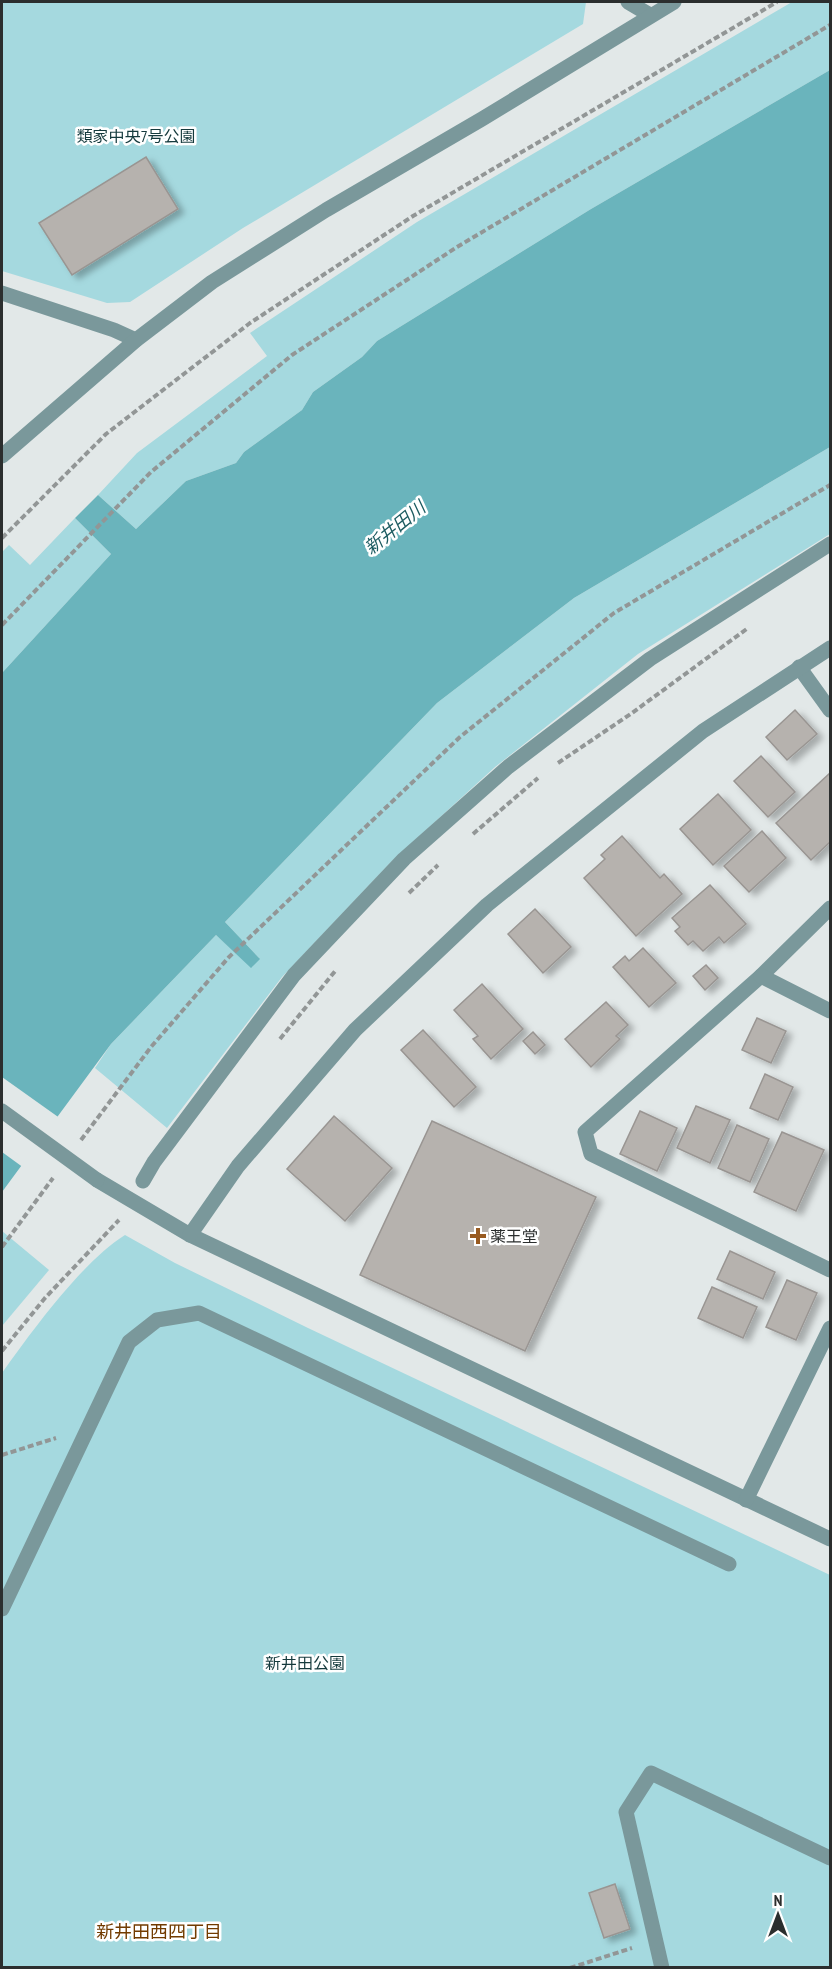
<svg xmlns="http://www.w3.org/2000/svg" width="832" height="1969" viewBox="0 0 832 1969" font-family="'PT Sans Narrow','Noto Sans JP',sans-serif">
  <defs>
    <filter id="shadow"><feDropShadow dx="6" dy="4" stdDeviation="3" flood-color="#0004"/></filter>
  </defs>
  <rect width="100%" height="100%" fill="#e2e8e8"/>
  <!-- green -->
  <g fill="#a5d9df">
    <path d="M2,2H586L583,24L243,228L130,302L107,303L2,271Z"/>
    <path d="M792,2H830V70L591,209L377,341L362,357L313,392L302,410L244,452L236,463L186,481L136,529L98,495L137,453L267,356L250,333L417,222Z"/>
    <path d="M830,447V534L638,654L495,767L391,862L282,977L167,1128L95,1068L111,1044L216,935L252,967L259,958L225,922L437,703L574,598Z"/>
    <path d="M75,518L111,554L2,673V552L9,545L30,565Z"/>
    <path d="M2,1231L49,1270L2,1326Z"/>
    <path d="M125,1235L175,1263L308,1328L830,1575V1967L2,1968V1373C32,1331 82,1262 125,1235Z"/>
  </g>
  <!-- water -->
  <path fill="#6ab4bc" d="M830,70V447L574,598L437,703L225,922L260,959L251,968L216,935L111,1044L2,1192V673L111,554L75,518L98,495L136,529L186,481L236,463L244,452L302,410L313,392L362,357L377,341L591,209Z"/>
  <!-- pier -->
  <path fill="#e2e8e8" d="M2,1077L61,1119L24,1168L2,1152Z"/>
  <!-- building -->
  <g fill="#b6b2ae" stroke="#999592" stroke-width="1.5" filter="url(#shadow)">
    <path d="M146,157L178,209L72,275L39,223Z"/>
    <path d="M795,710L817,734L787,760L766,737Z"/>
    <path d="M761,756L795,792L768,817L734,781Z"/>
    <path d="M830,773V842L811,860L776,823Z"/>
    <path d="M718,794L751,830L713,865L680,829Z"/>
    <path d="M762,831L786,858L749,892L724,866Z"/>
    <path d="M622,836L660,878L664,874L682,894L636,936L584,878L605,859L601,855Z"/>
    <path d="M710,885L746,924L724,943L719,937L703,951L693,941L688,945L675,931L680,927L672,918Z"/>
    <path d="M535,909L571,947L543,973L508,934Z"/>
    <path d="M643,948L676,983L649,1007L613,967L625,956L629,961Z"/>
    <path d="M706,965L718,978L705,990L693,976Z"/>
    <path d="M482,984L523,1029L491,1059L473,1039L478,1036L454,1010Z"/>
    <path d="M606,1002L628,1025L616,1036L620,1039L591,1067L565,1039Z"/>
    <path d="M757,1018L786,1031L771,1063L742,1050Z"/>
    <path d="M423,1030L476,1087L454,1107L401,1050Z"/>
    <path d="M533,1032L545,1045L535,1054L523,1041Z"/>
    <path d="M765,1074L793,1087L778,1120L750,1108Z"/>
    <path d="M696,1106L730,1120L710,1163L677,1148Z"/>
    <path d="M640,1111L677,1128L657,1171L620,1154Z"/>
    <path d="M334,1116L392,1168L345,1221L287,1169Z"/>
    <path d="M432,1121L596,1197L525,1351L360,1275Z"/>
    <path d="M737,1125L769,1139L750,1182L718,1168Z"/>
    <path d="M782,1132L824,1150L796,1211L754,1192Z"/>
    <path d="M730,1251L775,1272L763,1299L717,1279Z"/>
    <path d="M787,1280L817,1293L796,1340L766,1327Z"/>
    <path d="M712,1287L757,1307L743,1338L698,1318Z"/>
    <path d="M615,1884L630,1929L604,1938L589,1893Z"/>
  </g>
  <g fill="none" stroke-linecap="round" stroke-linejoin="round">
    <!-- path -->
    <g stroke="#929696" stroke-width="4" stroke-dasharray="6 3" stroke-linecap="butt">
      <path d="M2,538L106,434L250,323L413,216L777,2"/>
      <path d="M2,625L151,472L292,355L457,247L830,25"/>
      <path d="M558,763L632,713L748,628"/>
      <path d="M473,834L538,778"/>
      <path d="M409,893L438,865"/>
      <path d="M280,1039L336,970"/>
      <path d="M81,1140L151,1047L229,957L460,737L614,613L830,485"/>
      <path d="M2,1247L53,1178"/>
      <path d="M2,1351L45,1298L119,1220"/>
      <path d="M2,1455L56,1438"/>
      <path d="M570,1968L632,1948"/>
    </g>
    <!-- minor -->
    <g stroke="#7a989b" stroke-width="15">
      <path d="M628,2L650,15"/>
      <path d="M2,293L114,330L136,340"/>
      <path d="M2,456L136,340L212,282L326,210L482,119L674,2"/>
      <path d="M799,667L830,710"/>
      <path d="M830,908L761,976L585,1132L591,1154L830,1270"/>
      <path d="M761,976L830,1011"/>
      <path d="M97,1180L190,1235L830,1539"/>
      <path d="M143,1181L154,1162L294,975L404,859L508,767L650,659L830,544"/>
      <path d="M190,1235L238,1166L355,1030L487,905L703,731L830,648"/>
      <path d="M746,1500L830,1328"/>
      <path d="M2,1609L129,1342L157,1320L199,1313L729,1564"/>
      <path d="M662,1968L626,1812L651,1773L830,1858"/>
    </g>
    <!-- minor-bridge -->
    <path stroke="#7a989b" stroke-width="15" d="M2,1111L97,1180"/>
  </g>
  <!-- markers -->
  <path fill="#985a20" stroke="#fff" stroke-width="2" d="M475 1227h6v6h6v6h-6v6h-6v-6h-6v-6h6z"/>
  <g text-anchor="middle" stroke-width="5" stroke-linejoin="round" paint-order="stroke">
    <!-- park labels -->
    <g font-size="16" fill="#153a3d" stroke="#fff">
      <text x="136" y="142">類家中央7号公園</text>
      <text x="305" y="1669">新井田公園</text>
    </g>
    <!-- poi labels -->
    <g font-size="16" fill="#2b2e2e" stroke="#fff" text-anchor="start">
      <text x="490" y="1242">薬王堂</text>
    </g>
    <!-- water labels -->
    <g font-size="18" font-style="italic" fill="#1c5b61" stroke="#fff">
      <text transform="translate(395 528) rotate(-39)" y="6">新井田川</text>
    </g>
    <!-- neighbourhood labels -->
    <g font-size="18" fill="#723b00" stroke="#fff">
      <text x="159" y="1938">新井田西四丁目</text>
    </g>
  </g>
  <!-- border -->
  <rect width="832" height="1969" fill="none" stroke="#2b2e2e" stroke-width="6"/>
  <!-- north arrow -->
  <g transform="translate(778 1915)" stroke="#ffffff" stroke-width="4.5" paint-order="stroke">
  <path d="M0-4.5L10 22L0 15L-10 22Z" fill="#2b2e2e"/>
  <text y="-9" font-size="16" font-weight="bold" text-anchor="middle" fill="#2b2e2e">N</text>
  </g>
</svg>
